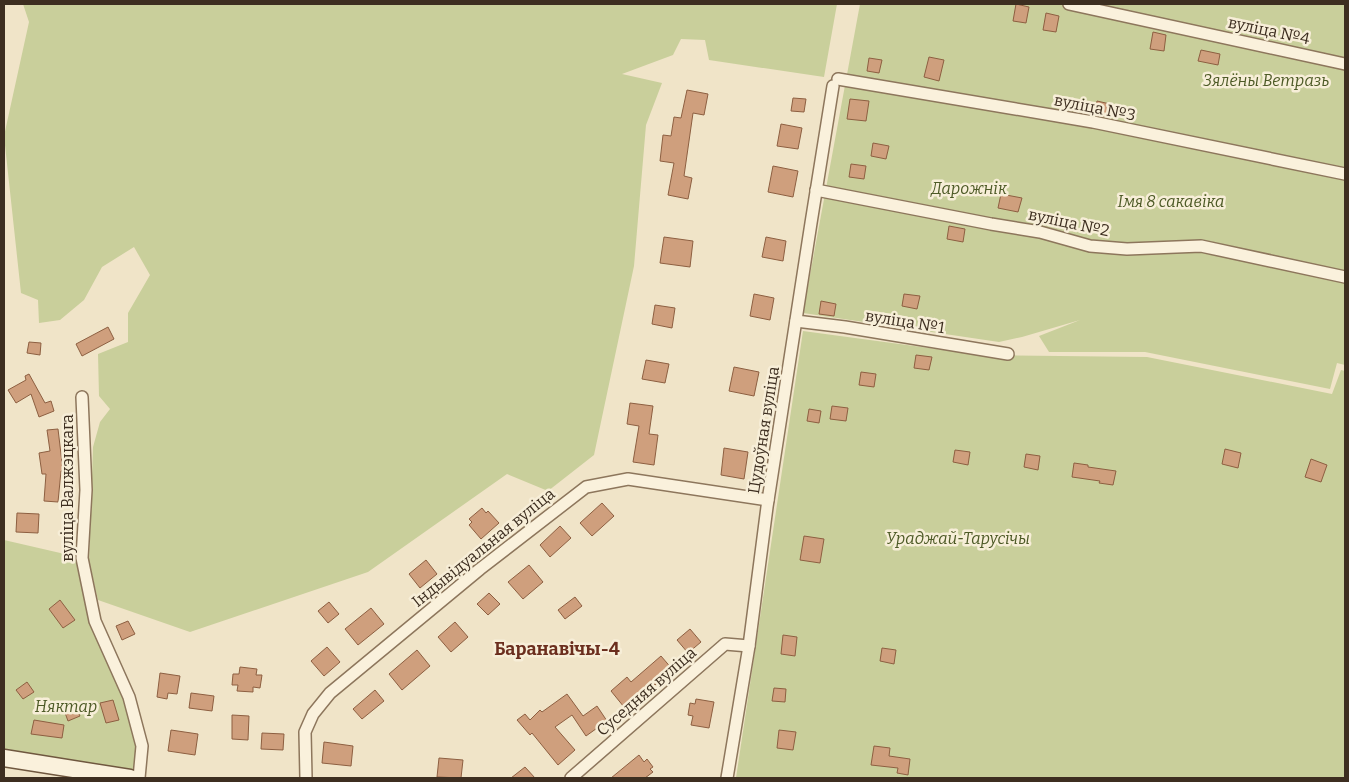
<svg xmlns="http://www.w3.org/2000/svg" width="1349" height="782" viewBox="0 0 1349 782" font-family="Bitter,serif">
  <rect width="100%" height="100%" fill="#f0e4c8"/>
  <!-- green -->
  <g fill="#c9cf9b">
    <path d="M23,4H837L824,77L709,60L705,40L681,39L673,55L622,74L662,83L646,125L634,266L594,455L548,491L507,474L368,572L190,632L98,600L89,561L93,447L100,422L110,409L99,396L98,354L128,342V313L150,275L134,247L102,267L84,300L60,320L39,323L38,300L21,293L4,136L29,22Z"/>
    <path d="M860,4H1345V365L1337,363L1330,389L1145,352H1049L1039,336L1080,320L1022,337L999,342L803,313Z"/>
    <path d="M803,331L981,355L1147,357L1332,394L1341,370L1345,371V778H736Z"/>
    <path d="M4,540L82,558L87,584L142,746L139,778L4,758Z"/>
  </g>
  <!-- building -->
  <g fill="#cf9f7d" stroke="#8d5f41">
    <path d="M1016,4L1029,7L1026,23L1013,21Z"/>
    <path d="M1046,13L1059,16L1056,32L1043,30Z"/>
    <path d="M1153,32L1166,35L1164,51L1150,49Z"/>
    <path d="M1201,50L1220,54L1218,65L1198,61Z"/>
    <path d="M929,57L944,60L939,81L924,77Z"/>
    <path d="M869,58L882,60L879,73L867,71Z"/>
    <path d="M687,90L708,94L704,115L693,113L684,176L692,178L688,199L668,195L674,163L660,161L663,135L671,136L674,117L681,118Z"/>
    <path d="M793,98L806,99L804,112L791,111Z"/>
    <path d="M850,99L869,101L866,121L847,119Z"/>
    <path d="M1097,101L1110,104L1108,117L1094,115Z"/>
    <path d="M781,124L802,128L798,149L777,146Z"/>
    <path d="M873,143L889,146L886,159L871,156Z"/>
    <path d="M851,164L866,166L864,179L849,177Z"/>
    <path d="M773,166L798,171L793,197L768,192Z"/>
    <path d="M1001,194L1022,198L1018,212L998,208Z"/>
    <path d="M949,226L965,229L963,242L947,239Z"/>
    <path d="M664,237L693,241L690,267L660,263Z"/>
    <path d="M766,237L786,241L783,261L762,257Z"/>
    <path d="M754,294L774,298L770,320L750,316Z"/>
    <path d="M904,294L920,296L917,309L902,306Z"/>
    <path d="M821,301L836,304L834,316L819,314Z"/>
    <path d="M655,305L675,308L672,328L652,324Z"/>
    <path d="M108,327L114,339L82,356L76,344Z"/>
    <path d="M29,342L41,343L40,355L27,353Z"/>
    <path d="M916,355L932,357L929,370L914,368Z"/>
    <path d="M646,360L669,364L665,383L642,379Z"/>
    <path d="M734,367L759,372L754,396L729,391Z"/>
    <path d="M861,372L876,374L874,387L859,385Z"/>
    <path d="M29,374L45,403L51,401L54,411L39,417L31,394L16,403L8,390L26,380L25,376Z"/>
    <path d="M630,403L653,406L649,434L658,435L654,465L633,462L639,426L627,424Z"/>
    <path d="M832,406L848,408L846,421L830,419Z"/>
    <path d="M809,409L821,411L819,423L807,421Z"/>
    <path d="M58,429L63,471H61L58,502L44,501L46,474H42L39,453L50,451L47,430Z"/>
    <path d="M724,448L748,452L744,479L721,475Z"/>
    <path d="M1225,449L1241,453L1238,468L1222,464Z"/>
    <path d="M955,450L970,452L968,465L953,462Z"/>
    <path d="M1026,454L1040,456L1038,470L1024,467Z"/>
    <path d="M1311,459L1327,465L1321,482L1305,477Z"/>
    <path d="M1074,463L1088,465V467L1116,471L1113,485L1099,483L1100,481L1072,477Z"/>
    <path d="M602,503L614,516L592,536L580,523Z"/>
    <path d="M482,508L486,513L488,511L499,523L481,539L469,525L472,522L469,519Z"/>
    <path d="M17,513L39,514L38,533L16,532Z"/>
    <path d="M560,526L571,538L550,557L540,545Z"/>
    <path d="M804,536L824,539L820,563L800,560Z"/>
    <path d="M426,560L437,574L420,588L409,574Z"/>
    <path d="M529,565L543,582L523,599L508,582Z"/>
    <path d="M489,593L500,604L488,615L477,604Z"/>
    <path d="M575,597L582,606L565,619L558,610Z"/>
    <path d="M60,600L75,620L63,628L49,609Z"/>
    <path d="M329,602L339,614L328,623L318,611Z"/>
    <path d="M371,608L384,624L358,645L345,629Z"/>
    <path d="M128,621L135,634L122,640L116,626Z"/>
    <path d="M455,622L468,637L451,652L438,637Z"/>
    <path d="M690,629L701,642L688,653L677,640Z"/>
    <path d="M783,635L797,637L795,656L781,654Z"/>
    <path d="M327,647L340,662L324,676L311,661Z"/>
    <path d="M882,648L896,650L894,664L880,661Z"/>
    <path d="M417,650L430,666L402,690L389,674Z"/>
    <path d="M661,656L673,670L655,685L653,682L624,707L611,691L627,677L631,682Z"/>
    <path d="M240,667L257,669L256,675H262L260,688L253,687V692L237,691L238,685H232L233,674H239Z"/>
    <path d="M160,673L180,676L177,694L168,693L167,699L157,697Z"/>
    <path d="M27,682L34,692L23,699L16,690Z"/>
    <path d="M774,688L786,689L785,702L772,701Z"/>
    <path d="M375,690L384,701L362,719L353,709Z"/>
    <path d="M191,693L214,696L212,711L189,708Z"/>
    <path d="M567,694L583,716L597,706L607,721L586,736L572,715L555,727L575,750L558,765L532,733L530,735L517,720L525,714L530,720L540,710L542,712Z"/>
    <path d="M696,699L714,702L709,728L691,725L693,716L688,715L690,703L695,704Z"/>
    <path d="M113,700L119,720L106,723L100,703Z"/>
    <path d="M75,706L80,716L68,721L64,710Z"/>
    <path d="M232,715L249,716L248,740L232,739Z"/>
    <path d="M34,720L64,725L62,738L31,734Z"/>
    <path d="M171,730L198,734L195,755L168,751Z"/>
    <path d="M779,730L796,732L793,750L777,748Z"/>
    <path d="M262,733L284,734L283,750L261,749Z"/>
    <path d="M324,742L353,746L351,766L322,763Z"/>
    <path d="M874,746L890,748L889,756L910,759L908,775L897,773L898,768L871,765Z"/>
    <path d="M639,755L644,762L647,759L653,767L650,769L653,772L645,778H611Z"/>
    <path d="M439,758L463,760L461,778L437,777Z"/>
    <path d="M525,767L535,778H511Z"/>
  </g>
  <g fill="none" stroke-linecap="round" stroke-linejoin="round">
    <defs>
      <g id="street">
        <path d="M1069,4L1345,64"/>
        <path d="M838,79L1093,122L1345,174"/>
        <path d="M816,190L991,224L1040,232L1090,246L1127,249L1201,246L1345,277"/>
        <path d="M796,321L845,327L1008,354"/>
        <path d="M82,397L86,490L82,558L95,621L129,697L142,746L139,778"/>
        <path d="M306,778L305,732L313,714L330,693L480,569L586,487L628,479L768,500"/>
        <path d="M571,778L725,644L749,646"/>
        <path d="M727,778L749,646L767,507L811,223L833,86"/>
      </g>
      <path id="secondary" d="M4,758L130,778"/>
    </defs>
    <!-- street casing -->
    <use href="#street" stroke="#8d765c" stroke-width="14"/>
    <!-- secondary casing -->
    <use href="#secondary" stroke="#6f573f" stroke-width="19"/>
    <!-- street -->
    <use href="#street" stroke="#faf1dc" stroke-width="11"/>
    <!-- secondary -->
    <use href="#secondary" stroke="#faf1dc" stroke-width="16"/>
  </g>
  <g text-anchor="middle" stroke-width="5" stroke-linejoin="round" paint-order="stroke">
    <!-- street labels -->
    <g font-size="16" fill="#3d2e20" stroke="#f7eed8">
      <text transform="translate(1269 30) rotate(12)" y="6">вуліца №4</text>
      <text transform="translate(1095 107) rotate(11)" y="6">вуліца №3</text>
      <text transform="translate(1069 222) rotate(12)" y="6">вуліца №2</text>
      <text transform="translate(905 321) rotate(9)" y="6">вуліца №1</text>
      <text transform="translate(763 430) rotate(-81)" y="6">Цудоўная вуліца</text>
      <text transform="translate(67 488) rotate(-90)" y="6">вуліца Валжэцкага</text>
      <text transform="translate(483 547) rotate(-39)" y="6">Індывідуальная вуліца</text>
      <text transform="translate(646 691) rotate(-41)" y="6">Суседняя вуліца</text>
    </g>
    <!-- park labels -->
    <g font-size="16" font-style="italic" fill="#4d5a26" stroke="#f7eed8">
      <text x="1266" y="86">Зялёны Ветразь</text>
      <text x="969" y="194">Дарожнік</text>
      <text x="1171" y="207">Імя 8 сакавіка</text>
      <text x="958" y="544">Ураджай-Тарусічы</text>
      <text x="66" y="712">Няктар</text>
    </g>
    <!-- neighbourhood labels -->
    <g font-size="18" font-weight="bold" fill="#6b2e1e" stroke="#f7eed8">
      <text x="557" y="655">Баранавічы-4</text>
    </g>
  </g>
  <!-- border -->
  <rect width="1349" height="782" fill="none" stroke="#3d2e20" stroke-width="10"/>
</svg>
